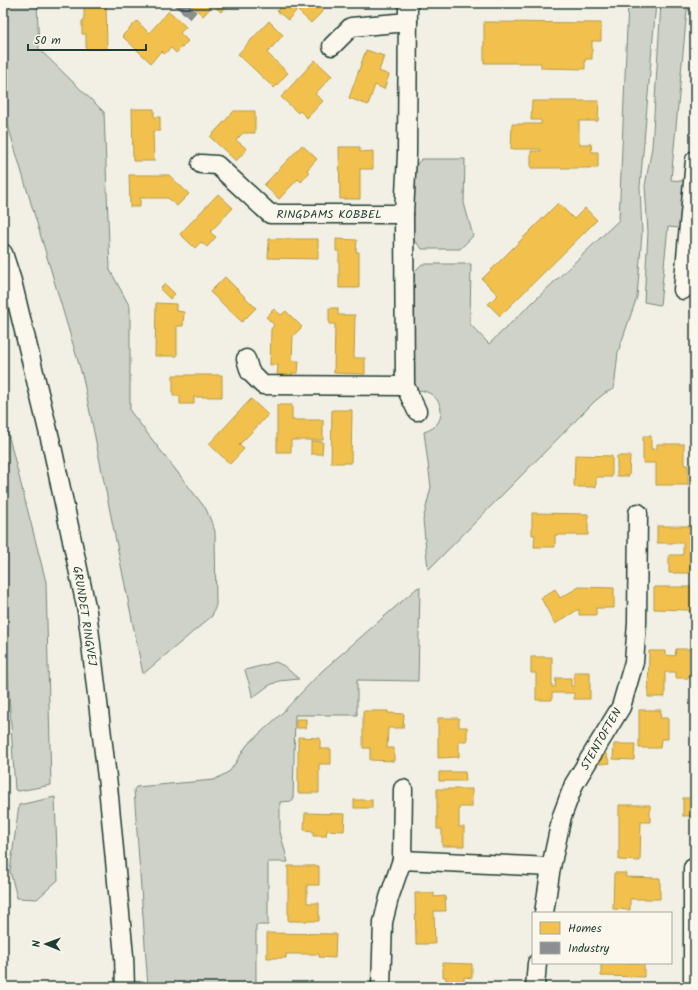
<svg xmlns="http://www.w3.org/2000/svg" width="698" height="990" viewBox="0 0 698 990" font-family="Kalam,sans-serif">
  <rect width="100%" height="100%" fill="#f2f0e5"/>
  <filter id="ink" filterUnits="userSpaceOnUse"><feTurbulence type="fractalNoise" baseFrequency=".025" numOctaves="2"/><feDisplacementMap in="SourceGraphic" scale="8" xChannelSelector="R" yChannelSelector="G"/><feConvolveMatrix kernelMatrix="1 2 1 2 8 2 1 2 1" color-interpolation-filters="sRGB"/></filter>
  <g filter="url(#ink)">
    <!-- green -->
    <g fill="#cfd2c8" stroke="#77887e">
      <path d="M3,3H37L39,49L104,112L110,270L130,307V411L206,509L215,531L216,605L212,616L143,674L83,378L3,109Z"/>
      <path d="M628,3H656L640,187L642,233L637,297L618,352L614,389L605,393L594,402L430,568L428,569L423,520L431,487L424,432C450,425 445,392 418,390L414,385V272L422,264H471L470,324L489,344L619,220Z"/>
      <path d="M661,3H695V10H687L671,180L684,181L679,228L668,227L660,305L644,302L648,232L645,186L652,147Z"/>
      <path d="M422,159H465L464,203L473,236L460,249H422L413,239L414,167Z"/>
      <path d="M3,414L46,582L51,785L19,791L15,790L3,598Z"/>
      <path d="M420,587L418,681L357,680V715H295L293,801L280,802V832L288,862H268V925H256V987H148L134,790L136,787L214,780L230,771L247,745L280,715L322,671L417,588Z"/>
      <path d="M276,662L284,666L299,679L279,681L268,686L252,698C252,689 247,679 245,670Z"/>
      <path d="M55,797L58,880L37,899L17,898L10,871L19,805Z"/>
    </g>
    <!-- homes -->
    <g fill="#f2c14e" stroke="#b39946">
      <path d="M84,3H106L107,49H86V34H82V21H84Z"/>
      <path d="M189,3H229L221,12L213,5L203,16Z"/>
      <path d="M285,3H317L324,10L311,23L297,10L288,20L277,11Z"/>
      <path d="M169,11L186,27L180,33L188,41L176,53L171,48L164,54L161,51L151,63L122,36L137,21L149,33Z"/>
      <path d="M269,21L283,35L267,53L288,73L274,88L238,54Z"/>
      <path d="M484,22L601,23V41H592V59H585V69L541,68V63H484Z"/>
      <path d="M366,50L384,56L379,71L389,75L384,89L375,85L368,105L349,98Z"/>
      <path d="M315,60L332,76L315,94L323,101L307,118L300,111L298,113L281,97Z"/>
      <path d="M532,101H599L598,121H579V144H591L592,152H598V168H531V151H541L540,149H511L512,124H541V120H531Z"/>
      <path d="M132,109H154V117H160V131H153L154,161H133Z"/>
      <path d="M234,111H255V133H243L236,140L247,149L236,161L210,137Z"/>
      <path d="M302,145L317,159L307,170L309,173L301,182L298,179L279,199L264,185Z"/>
      <path d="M339,147H360V152L373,151V169H360V199H340Z"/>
      <path d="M129,175H169L189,194L177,206L168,198H140V207H130Z"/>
      <path d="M218,194L233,208L210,232L216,237L207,247L201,242L195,248L180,234Z"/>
      <path d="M558,203L574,219L585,208L597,220L500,316L488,304L498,295L482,279Z"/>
      <path d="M269,239H318V259L268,258Z"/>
      <path d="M336,239L357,240L356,252H359V288H339V251H336Z"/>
      <path d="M225,277L256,308L242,322L210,292Z"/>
      <path d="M165,284L175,294L170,299L160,289Z"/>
      <path d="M156,303L176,304V311L184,312L183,326H177V356H155Z"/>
      <path d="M329,308H338V315H355L354,358H365V374L334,373L335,324H329Z"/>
      <path d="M274,309L281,315L286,311L302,327L293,336L292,361H299L298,373H292V377L277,376L278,365H270L271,329L274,325L266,317Z"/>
      <path d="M173,375H222V397H194V404H180V396H173Z"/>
      <path d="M251,399L268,415L239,445L244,449L230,464L209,444Z"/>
      <path d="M277,405H292V420H323V440H291V452H277Z"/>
      <path d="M332,410H352L351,463H331Z"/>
      <path d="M643,436H651V449H657V444H684V465H688V485H656V463H643Z"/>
      <path d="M311,441L323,442L322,454H311Z"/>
      <path d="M575,455L612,456V477H596V487H574Z"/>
      <path d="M617,456H630L629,476H617Z"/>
      <path d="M532,513L588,514V535H555V547H534L535,535H532Z"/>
      <path d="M657,526H695L694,573H669V555H683V543H657Z"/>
      <path d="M579,587L614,588V608H596V615H579V609L555,624L541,598L555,589L560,598Z"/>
      <path d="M654,587H695V617L688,610L654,609Z"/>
      <path d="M676,649H693L692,678H676V672H665V697H648L649,651H665V655L675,656Z"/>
      <path d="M531,657H552V687H555L556,678H571V686H574V672H590V699H574V693H552V700H536V673H531Z"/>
      <path d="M639,710H661L660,718H668V739H661L660,748H639Z"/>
      <path d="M363,711H388V713L404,714L403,728H388L387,748H394V761L370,760V748H363Z"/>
      <path d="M438,718H459V727H467V741H459V757L438,758Z"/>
      <rect x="296" y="719" width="10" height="9"/>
      <path d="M298,737L320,738V749H331V764H319V793H298Z"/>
      <path d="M614,744H635L634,760L613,759Z"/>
      <path d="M605,752L610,763L600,764L598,761Z"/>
      <path d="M439,772H465L466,781H439Z"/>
      <path d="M437,789H472V807H459V827H464V846H442V829H437Z"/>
      <rect x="683" y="798" width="12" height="18"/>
      <rect x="354" y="800" width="18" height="8"/>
      <path d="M619,805H650V822H641L640,861L619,860Z"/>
      <path d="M305,813L345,814L344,831L327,830L326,836H313V831L304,830Z"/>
      <path d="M288,866H319V885H307V903H319V921H288Z"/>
      <path d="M614,873H626L625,877L660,878V899H630V910L613,909Z"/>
      <path d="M415,893H434V897L445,896L446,911H434L435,944H416Z"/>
      <path d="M267,933L336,934L335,958L319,957V954H286V958H267Z"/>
      <path d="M443,963L472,964V978L464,977V987H446V977H443Z"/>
      <path d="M601,963H644V977L601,976Z"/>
    </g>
    <!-- industry -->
    <path fill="#8d8d92" stroke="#6c7576" d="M175,3H187L196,12L190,19L174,4Z"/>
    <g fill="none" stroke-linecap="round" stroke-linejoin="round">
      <defs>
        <g id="minor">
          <path d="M408,3L407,154L404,214L405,386L417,411"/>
          <path d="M332,46L351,27L408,22"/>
          <path d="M201,164L217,165L270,214H404"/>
          <path d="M3,253L12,281L53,451L87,611L108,786L124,956L125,987"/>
          <path d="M683,290L695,160"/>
          <path d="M246,359L250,372L263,385L405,386"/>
          <path d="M402,860L551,867"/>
          <path d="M693,868V987"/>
          <path d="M544,913L551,867L562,816L574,784L621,707L634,662L637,623L638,513"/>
          <path d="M381,987L383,922L389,898L402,860L403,789"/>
          <path d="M535,987L537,963"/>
        </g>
      </defs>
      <!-- minor casing -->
      <use href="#minor" stroke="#1f3d34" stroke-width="21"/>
      <!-- minor -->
      <use href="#minor" stroke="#fbf7ec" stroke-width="18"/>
    </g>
  </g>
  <g text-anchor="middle" stroke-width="4" stroke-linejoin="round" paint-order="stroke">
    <!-- street labels -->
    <g font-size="12" fill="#1f3d34" stroke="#fbf7ec">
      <text x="329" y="218">RINGDAMS KOBBEL</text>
      <text transform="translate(85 616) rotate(81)" y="4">GRUNDET RINGVEJ</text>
      <text transform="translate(601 739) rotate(-60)" y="4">STENTOFTEN</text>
    </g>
  </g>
  <!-- margin -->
  <rect width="698" height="990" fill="none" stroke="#fbf7ec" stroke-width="16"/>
  <rect x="8" y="8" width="682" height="974" fill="none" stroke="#1f3d34" stroke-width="1.5" filter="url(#ink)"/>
  <!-- legend -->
  <rect x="532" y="912" width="140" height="52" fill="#fbf7ec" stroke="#a3ada2"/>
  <rect x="540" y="922" width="20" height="12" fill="#f2c14e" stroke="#a3ada2"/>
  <text x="568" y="932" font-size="12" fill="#1f3d34">Homes</text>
  <rect x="540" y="942" width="20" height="12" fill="#8d8d92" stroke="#a3ada2"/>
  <text x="568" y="952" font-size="12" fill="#1f3d34">Industry</text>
  <!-- north arrow -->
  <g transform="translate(46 944) rotate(271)" stroke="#fbf7ec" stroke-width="3" paint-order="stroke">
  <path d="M0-3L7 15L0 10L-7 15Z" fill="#1f3d34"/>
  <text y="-6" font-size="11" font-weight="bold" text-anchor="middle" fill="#1f3d34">N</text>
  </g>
  <!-- scale -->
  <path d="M28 44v6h118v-6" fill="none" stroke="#1f3d34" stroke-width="2"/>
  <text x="34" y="44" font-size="12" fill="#1f3d34" stroke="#fbf7ec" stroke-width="3" paint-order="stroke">50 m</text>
</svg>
